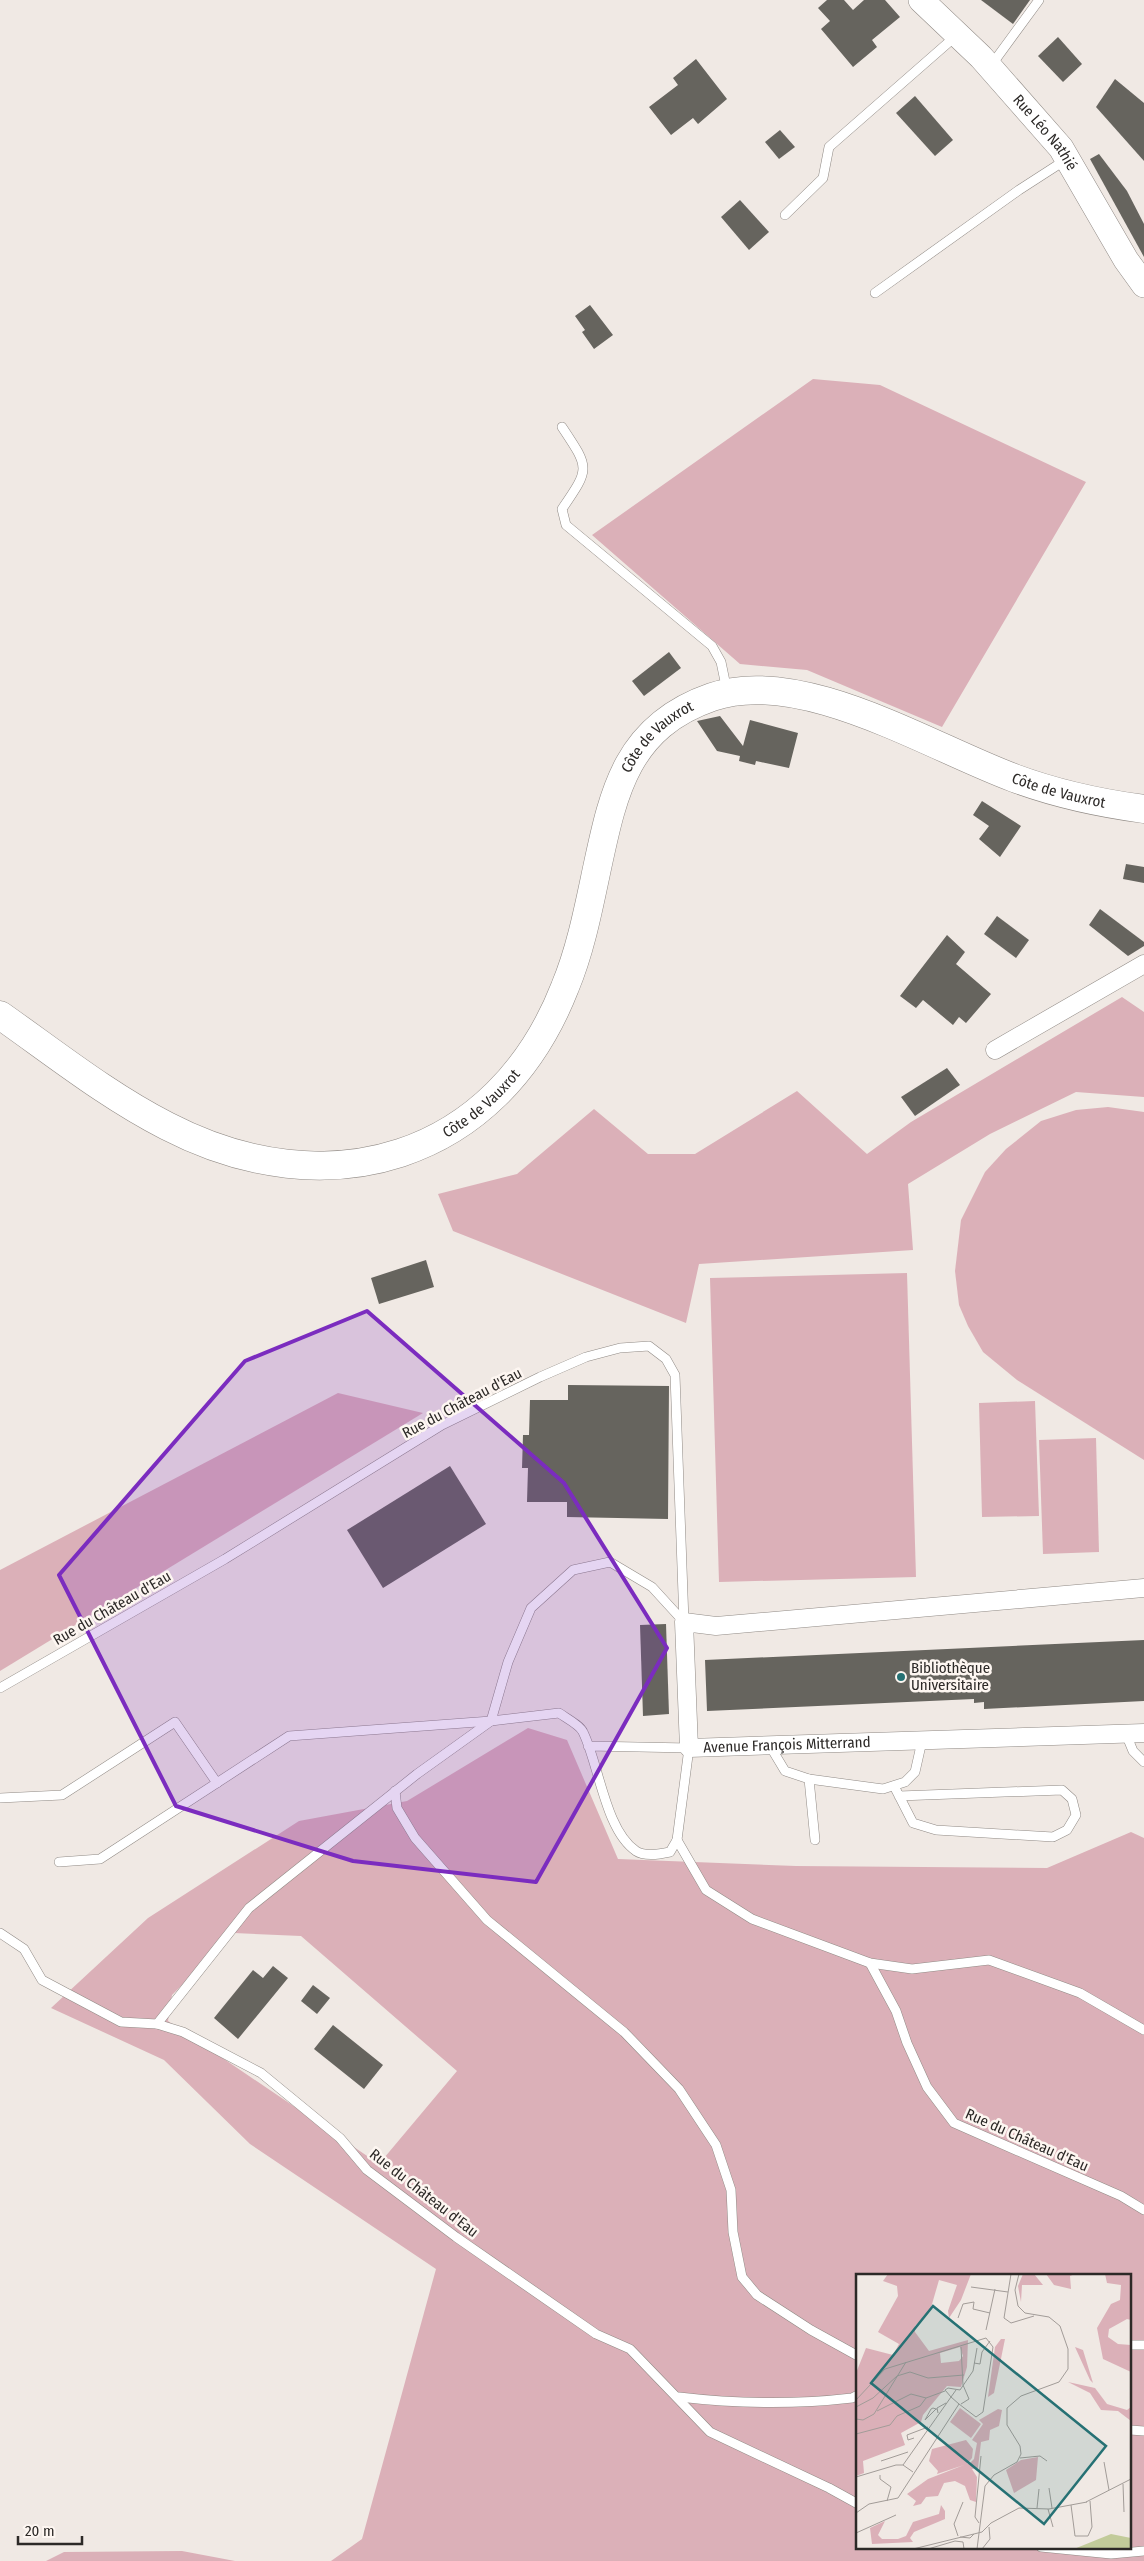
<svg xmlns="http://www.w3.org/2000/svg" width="1144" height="2561" viewBox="0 0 1144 2561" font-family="'Fira Sans Condensed',sans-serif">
  <rect width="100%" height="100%" fill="#f0e9e4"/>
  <!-- green -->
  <g fill="#dbb0b8" fill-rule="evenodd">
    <path d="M813,379L880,385L1086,482L942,727L807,670L740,664L592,535Z"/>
    <path d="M1122,997L1144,1012V1097L1076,1092L990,1134L908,1184L913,1250L699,1264L686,1323L453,1231L438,1194L517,1174L594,1109L648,1154H695L797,1091L867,1154L911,1122Z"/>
    <path d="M1108,1107L1144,1112V1460L1017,1380L983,1352L968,1326L959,1305L955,1271L961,1220L985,1172L1006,1149L1041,1121L1076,1110Z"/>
    <path d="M907,1273L916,1577L719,1582L710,1278Z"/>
    <path d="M338,1393L423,1413L0,1671V1570Z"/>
    <path d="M1035,1401L1039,1516L982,1517L979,1403Z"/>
    <path d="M1096,1438L1099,1552L1043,1554L1039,1440Z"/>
    <path d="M528,1728L567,1740L618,1859L796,1866L1047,1868L1131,1832L1144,1838V2561H331L362,2539L436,2269L250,2144L164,2060L51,2008L148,1918L299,1821L407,1801ZM234,1933L301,1936L457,2071L379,2164L168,2021L172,1995ZM858,2275H1130V2547H858Z"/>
    <path d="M182,2551L235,2561H46L64,2552Z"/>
  </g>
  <!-- building -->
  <g fill="#66645e">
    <path d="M827,0H844L853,10L864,0H885L900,17L872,40L877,47L853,67L821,29L830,21L818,8Z"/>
    <path d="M981,0H1030L1013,24Z"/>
    <path d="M1058,37L1082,64L1063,82L1038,56Z"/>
    <path d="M696,59L727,99L698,124L693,118L671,135L649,107L678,85L673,78Z"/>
    <path d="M1115,79L1144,103V161L1096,107Z"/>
    <path d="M915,96L953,140L935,156L896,113Z"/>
    <path d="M780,130L795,147L779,159L765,142Z"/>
    <path d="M1099,154L1127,191L1144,224V257L1090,159Z"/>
    <path d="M740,200L769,232L749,250L721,217Z"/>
    <path d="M590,305L613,335L594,349L582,332L585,330L575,316Z"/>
    <path d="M669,652L681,668L644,696L632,681Z"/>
    <path d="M720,716L743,746L750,720L798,733L789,768L756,761L755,765L739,761L740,756L717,751L697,721Z"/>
    <path d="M982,801L1021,826L1000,857L979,839L989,826L973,815Z"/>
    <path d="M1126,864L1144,867V883L1123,879Z"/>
    <path d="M1100,909L1144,942V946L1128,956L1089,925Z"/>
    <path d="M997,916L1029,940L1016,958L984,934Z"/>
    <path d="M947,935L965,952L956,964L991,994L966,1023L959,1017L953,1025L923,1000L916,1008L900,996Z"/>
    <path d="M947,1068L960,1085L915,1116L901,1097Z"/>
    <path d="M426,1260L434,1287L379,1304L371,1278Z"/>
    <path d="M568,1385L669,1386L668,1519L567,1517V1502H527L528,1468H522L523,1435H529L530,1400H568Z"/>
    <path d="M450,1466L486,1524L383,1588L347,1530Z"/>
    <path d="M666,1624L669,1714L643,1716L640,1625Z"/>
    <path d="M1144,1640V1701L984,1709V1702L974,1703V1699L707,1711L705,1660Z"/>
    <path d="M273,1966L288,1978L238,2039L214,2018L253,1970L263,1978Z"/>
    <path d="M313,1985L330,1998L317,2014L301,2001Z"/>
    <path d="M333,2025L383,2065L364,2089L314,2049Z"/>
  </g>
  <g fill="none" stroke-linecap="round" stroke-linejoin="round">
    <defs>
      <g id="lane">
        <path d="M990,67L1039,0"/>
        <path d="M785,215L823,178L829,147L957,35"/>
        <path d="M875,293L1019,190L1067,159"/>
        <path d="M562,427C590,469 590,468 562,509L566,525L712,646L721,662L727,691"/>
        <path d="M0,1688L225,1559L442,1425L540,1377L586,1357L620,1348L649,1346L666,1359L675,1375L684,1622"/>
        <path d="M1126,1734L1133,1751L1144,1762"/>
        <path d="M770,1746L785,1771L809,1779L883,1789L905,1782L915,1772L922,1741"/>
        <path d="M809,1779L815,1840"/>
        <path d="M894,1786L913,1823L936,1830L1053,1837L1067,1830L1076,1815L1072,1799L1062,1790L899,1796"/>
        <path d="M395,1791L397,1808L415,1838L487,1920L624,2032L679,2089L716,2145L731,2190L733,2232L742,2277L757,2295L811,2330L858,2356"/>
        <path d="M0,1798L62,1795L175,1722L217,1783"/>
        <path d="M677,1840L706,1890L752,1919L870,1963L912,1969L989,1960L1080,1993L1144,2030"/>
        <path d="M59,1862L100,1859L289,1736L491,1721L559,1713C566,1718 580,1725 583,1732C599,1764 605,1830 636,1851C645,1857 661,1854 670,1852L677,1840L689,1748L588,1746"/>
        <path d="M0,1933L24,1949L42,1980L121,2022L157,2024L183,2032L261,2073L340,2138L367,2170L456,2237L596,2334L630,2349L710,2432L829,2488L858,2504"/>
        <path d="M870,1963L896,2011L907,2043L927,2087L954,2123L1121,2196L1144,2210"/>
        <path d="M157,2024L249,1908L417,1774L491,1721L508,1662L531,1608L573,1570L610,1562L652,1587L684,1622"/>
        <path d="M1130,2345H1144"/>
        <path d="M679,2397C738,2404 792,2405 852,2398L858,2395"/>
        <path d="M1130,2430L1144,2431"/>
        <path d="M1041,2547L1111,2554L1144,2551"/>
      </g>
      <g id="street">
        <path d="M995,1050L1144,964"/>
        <path id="s1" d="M1144,1588L716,1626L684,1622L689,1748L1144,1733"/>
      </g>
      <g id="secondary">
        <path id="s2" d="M921,0L981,57L1061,148L1126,260L1144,285"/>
      </g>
      <g id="primary">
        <path id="s3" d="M0,1015C54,1053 108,1096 167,1126C327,1209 497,1161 565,987C580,951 588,911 596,873C613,794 625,727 712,697C801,666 930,747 1014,778C1057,794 1099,803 1144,809"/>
      </g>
    </defs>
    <!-- lane casing -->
    <use href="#lane" stroke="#908a85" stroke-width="10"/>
    <!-- street casing -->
    <use href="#street" stroke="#908a85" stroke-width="19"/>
    <!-- secondary casing -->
    <use href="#secondary" stroke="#908a85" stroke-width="26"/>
    <!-- primary casing -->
    <use href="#primary" stroke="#908a85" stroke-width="29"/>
    <!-- lane -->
    <use href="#lane" stroke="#fff" stroke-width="9"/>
    <!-- street -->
    <use href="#street" stroke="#fff" stroke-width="18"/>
    <!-- secondary -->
    <use href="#secondary" stroke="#fff" stroke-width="25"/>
    <!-- primary -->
    <use href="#primary" stroke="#fff" stroke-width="28"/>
  </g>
  <!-- marked area -->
  <path fill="#7b2cbf" fill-opacity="0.2" stroke="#7b2cbf" stroke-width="4" stroke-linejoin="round" d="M367,1311L564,1483L667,1648L536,1882L353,1861L176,1806L59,1575L245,1361Z"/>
  <!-- markers -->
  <circle fill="#267174" stroke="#fdf6f1" stroke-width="2" cx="901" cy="1677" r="5"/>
  <g text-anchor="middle" stroke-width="5" stroke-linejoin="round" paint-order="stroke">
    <!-- street labels -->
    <g font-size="15" fill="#2c2927" stroke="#fdf6f1">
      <text dy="5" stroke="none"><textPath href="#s2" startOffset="182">Rue Léo Nathié</textPath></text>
      <text dy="5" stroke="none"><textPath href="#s3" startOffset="956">Côte de Vauxrot</textPath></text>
      <text dy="5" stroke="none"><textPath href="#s3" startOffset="1391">Côte de Vauxrot</textPath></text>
      <text dy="5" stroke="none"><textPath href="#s3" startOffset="538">Côte de Vauxrot</textPath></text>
      <text transform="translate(462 1403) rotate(-28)" y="5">Rue du Château d'Eau</text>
      <text transform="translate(112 1608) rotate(-30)" y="5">Rue du Château d'Eau</text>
      <text dy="5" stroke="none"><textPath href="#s1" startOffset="686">Avenue François Mitterrand</textPath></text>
      <text transform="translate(1027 2140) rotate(24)" y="5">Rue du Château d'Eau</text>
      <text transform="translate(424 2193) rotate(38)" y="5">Rue du Château d'Eau</text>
    </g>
    <!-- poi labels -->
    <g font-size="15" fill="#2c2927" stroke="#fdf6f1" text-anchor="start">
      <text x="911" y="1673">Bibliothèque<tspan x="911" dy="17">Universitaire</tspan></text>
    </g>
  </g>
  <!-- overview -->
  <g transform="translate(856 2274)">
    <rect width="275" height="275" fill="#f0e9e4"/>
    <path d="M32,0H115L105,26L93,44L92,37L101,11L83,6L74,37L59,52V58L73,77L112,66L111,93L105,113L91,112L67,141L65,148L45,159L49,171L7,187L8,199L0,202V99L10,74L37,81L43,70L22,58L42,22L41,12L27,7ZM104,73L107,82L103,87L85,89L84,79ZM167,0H178L187,11H166L165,28L162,12ZM190,0H219L214,2L215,15L198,11ZM249,0H275V46L271,45L253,55L252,63L262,70L275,71V98L247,85L241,54L255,30L264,26L265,11L251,9ZM145,65H149L138,119L132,123L139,73ZM219,73L227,76L237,109L234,106ZM212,108L239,114L251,130L271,136L275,133V147L262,137L245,136L234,119ZM104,134L125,150L115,164L94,148ZM142,135L146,136L143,152L134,156L133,166L125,168L122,194L116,195L121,203L120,228L114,226L109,212L99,207L88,209L82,222L70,223L65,230L57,232L60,227L51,220L72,205L108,191L81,200L82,197L73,187L76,175L110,166L117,175L116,184L111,190L114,189L118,185L121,169L116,166L127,150L123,146ZM182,183L180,206L158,219L150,196L165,186ZM85,231L89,237V245L58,258L54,264L57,268L16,270L14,254L29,247L22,261L26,265H42L50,262L57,248L83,240Z" fill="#dbb0b8" fill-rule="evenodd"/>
    <path d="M255,260L275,264V275H218Z" fill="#c2cb9a"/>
    <path fill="none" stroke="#a29c98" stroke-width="1" d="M155,0L148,44L155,49L178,42M115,13L152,18M102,44L107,30L118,28L117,35L134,39M130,56L139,15M118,89L124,90L126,78L134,67M100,116L95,123L89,116L92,114L104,116L117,97L121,74M0,126L29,95L130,64L137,73L127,138L120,143L103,130M105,130L113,125L107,111L105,73M0,133L17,124L41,102L54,98L72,104L108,101M80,135L69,146L75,135L77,134L80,135H81M21,137L55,120L70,124M82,139L81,134L90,129M0,145L7,146L18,140L50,88M0,160L34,151L41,142L64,132L70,124L89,117M58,164L52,166L51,161L72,153M164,184L184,182L191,187M25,187L52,178M248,188L253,216M24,201V205L35,213L31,227M0,203L40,191H47L57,198M267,210L268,238M193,214L196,234M230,228L275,205M215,231L219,262H232L236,253L234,227M181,234L183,215M192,235L197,253M0,239L13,230L42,224L103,130L95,123L47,191M123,249L119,243L125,182M0,259L40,241M102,262L98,250L107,228M104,263L114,264L118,260M57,275L126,258L135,249L163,234L193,235L231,228M72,275L99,267L107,268L108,275M121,275L129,212L138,201L161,188L165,180L164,172L151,151V134L165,122L203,108L212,95V75L204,52L193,43L169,39L162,32L159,16L163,0M126,275L134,265L133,253"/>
    <path fill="#267174" fill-opacity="0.15" stroke="#267174" stroke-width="2.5" d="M77,32L250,172L188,250L15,109Z"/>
    <rect width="275" height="275" fill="none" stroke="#2c2927" stroke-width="2.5"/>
  </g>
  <!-- scale -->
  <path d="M18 2536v8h64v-8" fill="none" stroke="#2c2927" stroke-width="2.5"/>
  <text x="25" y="2536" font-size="15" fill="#2c2927" stroke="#fdf6f1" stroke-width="4" paint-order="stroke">20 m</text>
</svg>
